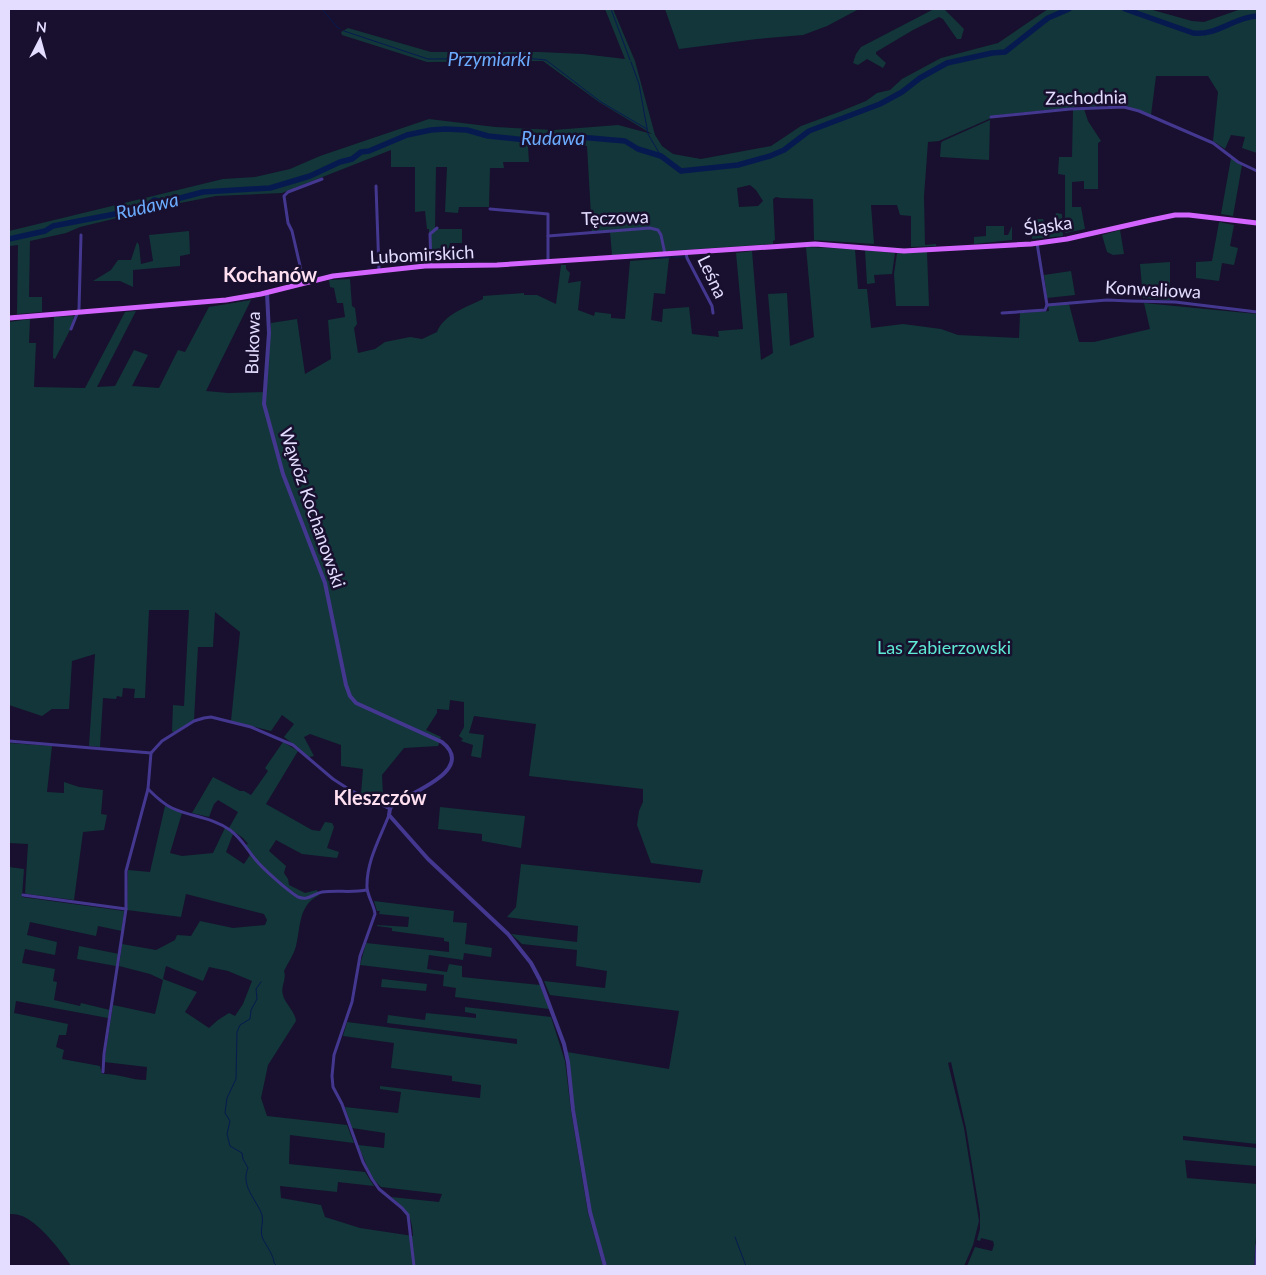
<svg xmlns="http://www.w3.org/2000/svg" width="1266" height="1275" viewBox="0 0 1266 1275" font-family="Lato,sans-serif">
  <rect width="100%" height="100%" fill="#18102e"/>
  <!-- green -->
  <g fill="#123639" fill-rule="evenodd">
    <path d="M605,9H613L635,61L655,135L662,146L673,154L701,159L771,146L801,126L839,112L866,101L877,93L890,90L902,79L941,58L998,43L1048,9H1149L1192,21L1204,22L1241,9H1257V153L1242,148L1245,137L1231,135L1225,149L1213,141L1218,92L1208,76H1156L1151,115L1124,105L1089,107V104L1099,103L1100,96L1084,97V104H1075L1076,107L998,115L939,141L928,142L924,196L925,245L936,244V246L911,247V216L900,215L897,205H871L874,244L814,240L813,199L781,198L776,197L773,199L775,240L773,241V244L612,255L610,232L592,233L587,146L528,147L529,162H503L504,168H490L489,207H459L458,213L445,212L447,167H436L435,229H462V243H450L446,260L442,258L441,262H429V229H427L425,211L415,212V167H391V150L282,193L216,196L175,204L80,227L66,233L30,241L29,297H42V312L17,314L18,245L10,246L9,290V231L223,179L255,177L290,169L320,156L429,119L495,127L554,130L618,125L652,134L599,102L543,61L427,62L342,35L341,32L348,28L431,52H540L583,54L625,59ZM750,185L756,190L763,201L758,206L739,207L737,188Z"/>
    <path d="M665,9H859L827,26L803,35L757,39L679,49Z"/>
    <path d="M934,9H944L964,29L961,39H957L943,19L939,17L913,30L876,52V54L886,63L883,68L867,59L858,65L853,63L856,54L861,47Z"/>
    <path d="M1084,109L1088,121L1101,141L1098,143V189H1084V181L1072,182V207H1081L1085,229L1065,233V175L1058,174L1059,157H1072L1073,110Z"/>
    <path d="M990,120L989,160L940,157L941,143L943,141Z"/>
    <path d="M1231,158L1242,165L1233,216L1221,214Z"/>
    <path d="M1056,213L1062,214L1063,236L1032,239L1033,219H1043L1044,222H1054Z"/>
    <path d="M1219,222L1234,225L1230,246L1238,248L1234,265L1222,263L1219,281L1196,278V262L1212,261Z"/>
    <path d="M986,226H1004V235H1008L1012,226V240L974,244V237L986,236Z"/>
    <path d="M1120,230L1124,254L1113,255L1107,252L1102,235Z"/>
    <path d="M189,231L190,254L180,256V266L133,270V287L120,281H93L111,270L118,260H131L137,242L139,245L141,264L153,261L149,235Z"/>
    <path d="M806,247L855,249L858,289H867L871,328L903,324L941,329L958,335L1019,338L1020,313L1049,311L1048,305L1069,304L1079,342H1094L1150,329L1144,303L1257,314V1144L1183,1136V1140L1257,1148V1166L1185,1160L1187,1178L1257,1184V1223L1254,1266H967L975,1247L992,1251L994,1245L993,1241L981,1238L980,1241L977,1240L980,1229V1214L966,1128L951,1062L948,1063L964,1128L979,1221L973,1245L964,1266H607L591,1212L574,1110L567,1052L669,1069L679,1011L550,995L544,981L605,988L607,971L576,966L577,950L522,944L511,934L577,942L578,926L507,917L516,907L521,864L700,883L703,870L651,863L637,825L639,811L643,802V789L529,776L536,724L474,716L469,733L484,735L481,758L471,756L473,745L461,741L463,739L459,736L464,727V702L450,700L449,710L437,709V713L426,730L441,737L438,746L404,748L382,775L383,795L367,797L361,794L363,769L341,766V745L310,734L304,737L314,756L309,757L284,737L294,724L282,715L271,731L231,721L240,632L215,612L213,647H198L194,720L174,733L172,731L173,705L184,706L189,610H149L145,698H134L135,689L123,688L122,697L117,696L116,699L103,698L100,747L89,746L95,654L72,661L69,709H52L42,716L9,705V322L30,319L29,343H36L34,387L85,388L125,312L136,311L97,387L115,386L134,350L148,355L132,386L159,388L178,350L185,352L209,307L251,300L206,391L228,393L266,392L271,323L297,319L305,374L331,359L328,320L345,317L343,303H337L334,288L330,287L329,280L350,279L352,306L355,308L357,324L354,328L358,353L375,349L385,342L410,337L422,339L437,332C444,314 467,307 483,299V296L524,293V295H537L556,304L561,265H566V269L570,273L568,283L581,281L578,310L594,316L595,312L611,314V318L625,319L630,261L669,258L665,294L654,293L651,320L662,322L663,309L689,307L692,334L719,337L718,331L743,329L736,253L752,251L761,360L773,353L768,294L787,293L790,346L814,337Z"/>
    <path d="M865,250L895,253L892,274L874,275L875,283L867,284Z"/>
    <path d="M927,252L929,306H896L894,274L897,253Z"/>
    <path d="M1170,262V300L1143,298L1140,264Z"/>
    <path d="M1071,271L1075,295L1047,298L1044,275Z"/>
    <path d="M74,316L71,328L55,359L53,358L54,317Z"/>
    <path d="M283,742L298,751L266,804L312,830L320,831L325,822L332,823L334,827L327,848L339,852L337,858L302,854L276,840L269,851L286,866L284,873L288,879L289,885L305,893L317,890L319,895C298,906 301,926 296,946C294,954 288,963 284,971C287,980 280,987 283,995C285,1004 295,1011 296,1021L268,1065L261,1098L267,1116L347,1125L354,1143L290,1135L289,1164L365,1172L374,1186L338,1182L337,1192L280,1186L281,1198L321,1205L325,1217L360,1228L413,1236C412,1215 407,1210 391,1197L439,1202L442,1194L381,1187L372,1178L358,1145L384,1148L385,1133L352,1128L345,1107L398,1113L401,1092L380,1089V1086L480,1098L481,1085L452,1081V1076L391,1068L394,1043L343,1036L347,1022L517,1044V1039L387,1023L388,1015L425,1020L426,1013L476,1018V1014L465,1012V1007L551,1017L565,1061L571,1111L588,1213L603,1266H71C60,1250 45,1230 28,1219C22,1215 16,1214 9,1214V867L24,869L22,897L124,911L122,931L98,926L96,936L30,922L27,935L57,942L55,955L25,949L22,963L55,969L53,981L57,982L54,1000L80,1006L81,1003L110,1010L108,1018L16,1001L14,1013L68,1024L66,1035H59L56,1047L64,1050L62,1059L100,1066L102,1074C117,1073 131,1080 146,1080L147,1067L104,1062L113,1005L155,1014L163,980L150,974L119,966L122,944L156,950L175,940L177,935L191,936L200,921L233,928L265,925L267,920L264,914L186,894L181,917L127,910L128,870L150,872L165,806L182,813L170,853L182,856L213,853L225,828L233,834L226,852L244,864L250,855L245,845L248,844L243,838L229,828L238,812L218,800L214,804L209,817L192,813L213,777L240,791H244L251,795L268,771L265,768ZM166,966L203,981L209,967L228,971L252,981L243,1004L235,1016L229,1013L218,1020L209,1028L185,1012L197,992L163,979Z"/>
    <path d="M9,743L52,746L47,792L64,793V782L79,787L103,790L101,814L107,815L104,830L83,832L74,900L27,894L25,893L28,844L9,843Z"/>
    <path d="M440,807L525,816L521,848L482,841V834L438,829Z"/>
    <path d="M374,901L454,911L453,922L467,923L465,944L492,948L491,957L464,953L463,960L429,955L427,969L447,972L449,964L462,966V977L540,985L549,1009L455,997L456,988L443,986L444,975L360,965L366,943L449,952V942L444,941V938L392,931V928L377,926V925L408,927L409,917L379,914L380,911H377Z"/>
    <path d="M79,946L119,954L116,966L77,959Z"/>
    <path d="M382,979L427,984L426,991L381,987Z"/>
  </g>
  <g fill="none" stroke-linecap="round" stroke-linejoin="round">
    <!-- stream -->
    <g stroke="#071a50" stroke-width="1">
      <path d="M322,9L337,27L340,29"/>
      <path d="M611,9L630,60"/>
      <path d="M344,31L428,59L525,58L546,60L601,102L647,129"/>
      <path d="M631,62L639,84L648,134L661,156"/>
      <path d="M673,257H685"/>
      <path d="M656,258L671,257"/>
      <path d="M261,982L256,989L257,999L251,1010L250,1019L240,1025L237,1032L236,1079L227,1098L225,1113L230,1121L227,1134L230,1146L242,1153L243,1159L248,1168C240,1186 257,1200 262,1215C264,1223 259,1231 263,1239C266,1245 274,1256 274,1263L277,1266"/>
      <path d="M735,1237L746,1266"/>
    </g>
    <!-- river -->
    <g stroke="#071a50" stroke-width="5.5">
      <path d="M1125,9L1193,33C1217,36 1234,17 1257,16"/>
      <path d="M9,239L45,231L53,226L146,208L154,200L165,202L203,192L270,188L310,176L340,162L352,159L361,152L369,151L407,135L431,130L445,129L467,130L488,136L526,140L532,138L568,139L579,137L625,141L638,149L661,156L681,171L738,165L770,156L784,150L809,131L880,104L902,92L920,78L947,63L992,53L1005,52L1048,18L1069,9"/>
    </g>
    <!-- minor -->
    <g stroke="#433790" stroke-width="3">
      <path d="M991,117L1070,109L1124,107L1139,111L1213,143L1238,162L1257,171"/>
      <path d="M376,186L379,271"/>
      <path d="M490,209L548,214V261"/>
      <path d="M548,236L650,228L658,230L661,235L665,254"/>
      <path d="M1037,243L1047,305"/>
      <path d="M686,253L687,258L712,306L713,313"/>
      <path d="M431,266L430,234L437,228"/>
      <path d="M304,283L292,231L288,223L284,196L288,192L322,179"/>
      <path d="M1002,313L1045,310L1047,305L1107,300L1130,301L1175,302L1257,312"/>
      <path d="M71,329L79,309L81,235"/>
      <path d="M9,741L151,753"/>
      <path d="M148,789C155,796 163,804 172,808C191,817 212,817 230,830C242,839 246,848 255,859C262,868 288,891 298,897C308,901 313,894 322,892C337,890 352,893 367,890"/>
      <path d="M389,815C380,838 366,862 367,888C368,897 374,905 375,914L360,956L352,1002L334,1055L332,1076L333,1087L342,1104L363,1162L372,1179L379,1189L402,1208L408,1215L414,1266"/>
      <path d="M23,895L126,909"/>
      <path d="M103,1072L104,1054L126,909V871L148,789L151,753L162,741L194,721L204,718L211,717L251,727L293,745L333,779L350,790L390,809"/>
      <path d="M1256,1266L1257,1245"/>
    </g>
    <!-- tertiary -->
    <path stroke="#433790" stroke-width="4" d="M267,293L269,333L264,404L283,474L325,583L346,685L350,696L356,703L442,742C477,770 410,793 392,805L390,809L389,815L428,859L508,934L531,963L540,980L564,1044L568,1062L573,1110L590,1212L605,1266"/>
    <!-- primary -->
    <path stroke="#d464ff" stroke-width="5" d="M9,318L226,300L261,294L333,276L425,266L497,265L815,244L904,251L1031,244L1067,239L1151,220L1175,215H1189L1257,223"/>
  </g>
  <g text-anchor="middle" stroke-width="5" stroke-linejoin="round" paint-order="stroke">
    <!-- street labels -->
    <g font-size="18" fill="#e4ddff" stroke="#18102e">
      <text transform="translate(1086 98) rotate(-1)" y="6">Zachodnia</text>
      <text transform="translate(615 218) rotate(-2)" y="6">Tęczowa</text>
      <text transform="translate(1048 226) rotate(-8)" y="6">Śląska</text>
      <text transform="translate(422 255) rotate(-3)" y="6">Lubomirskich</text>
      <text transform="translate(712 277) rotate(65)" y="6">Leśna</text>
      <text transform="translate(1153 290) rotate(3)" y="6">Konwaliowa</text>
      <text transform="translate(253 343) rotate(-88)" y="6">Bukowa</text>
      <text transform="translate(312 508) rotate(71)" y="6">Wąwóz Kochanowski</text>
    </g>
    <!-- park labels -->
    <g font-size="18" fill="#5eead4" stroke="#18102e">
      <text x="944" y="654">Las Zabierzowski</text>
    </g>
    <!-- water labels -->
    <g font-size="19" font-style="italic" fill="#6bacff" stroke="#18102e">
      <text x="489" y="66">Przymiarki</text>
      <text x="553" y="145">Rudawa</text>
      <text transform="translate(147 206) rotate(-13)" y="7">Rudawa</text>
    </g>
    <!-- quarter labels -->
    <g font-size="20" font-weight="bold" fill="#ffdff0" stroke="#18102e">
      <text x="270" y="282">Kochanów</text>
      <text x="380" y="805">Kleszczów</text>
    </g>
  </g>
  <!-- border -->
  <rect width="1266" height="1275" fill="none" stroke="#e4ddff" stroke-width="20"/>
  <!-- north arrow -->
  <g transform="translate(40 40) rotate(6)" stroke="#18102e" stroke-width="4" paint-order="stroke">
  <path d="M0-4L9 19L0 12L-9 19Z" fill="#e4ddff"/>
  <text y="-8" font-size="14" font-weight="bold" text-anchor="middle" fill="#e4ddff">N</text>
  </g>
</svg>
